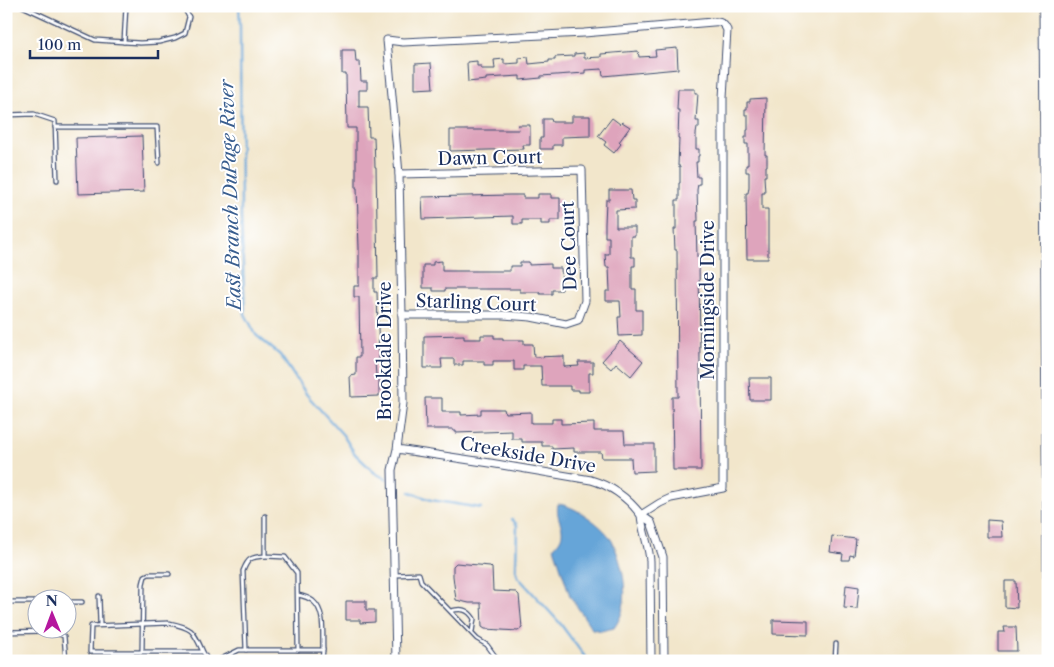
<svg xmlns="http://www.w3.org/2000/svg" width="1054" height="667" viewBox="0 0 1054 667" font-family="'Libre Caslon Text',serif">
  <rect width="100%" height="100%" fill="#fff"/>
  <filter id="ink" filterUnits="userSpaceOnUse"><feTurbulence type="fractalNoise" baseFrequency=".02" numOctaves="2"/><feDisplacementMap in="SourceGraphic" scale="10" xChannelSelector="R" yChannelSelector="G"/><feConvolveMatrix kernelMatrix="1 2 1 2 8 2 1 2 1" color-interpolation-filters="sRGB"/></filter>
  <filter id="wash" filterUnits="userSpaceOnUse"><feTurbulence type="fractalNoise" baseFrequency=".0096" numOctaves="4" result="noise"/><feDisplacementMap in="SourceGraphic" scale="20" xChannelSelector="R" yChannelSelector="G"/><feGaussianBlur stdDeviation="1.12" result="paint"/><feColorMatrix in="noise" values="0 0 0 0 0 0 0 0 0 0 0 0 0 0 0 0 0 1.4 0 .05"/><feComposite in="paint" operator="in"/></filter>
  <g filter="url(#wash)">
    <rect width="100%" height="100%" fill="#f2e6cb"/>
    <!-- water -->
    <path fill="#66a5d8" stroke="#406a9b" d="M558,504C574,505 606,527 613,543C624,568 632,604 614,628L601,631L592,629L570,596L554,547C572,530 554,522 558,504Z"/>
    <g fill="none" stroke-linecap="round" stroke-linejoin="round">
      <!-- stream -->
      <g stroke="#66a5d8" stroke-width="2.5">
        <path d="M239,6L240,26L241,218L245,314L256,335L280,355L307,395L343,435L355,454L375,473L386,479"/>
        <path d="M410,492L431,500L481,508"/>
        <path d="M512,519L517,525L516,569L518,577L559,622L588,661"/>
      </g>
    </g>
    <g id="blocks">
      <!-- building -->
      <g fill="#dea4bc">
        <path d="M677,48L678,69L603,76L602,69L585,70V73L541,76V78L520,80V76L486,78V80L468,82L467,62L477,61V66H481V69H495L494,60L504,59V64L519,63V58L528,57L529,64L549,62V60H555V57L574,56V54L584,53V58L601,57V54L638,51L639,57L656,56L655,50Z"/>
        <path d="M342,50H355L356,62H360L361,81H367V90H359V107H368L369,137H374L375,167H376L378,278H374V292H377L379,361L375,362L376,375H379V396L351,397L350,376L356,375V357H360L359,297H354V286H359V248L357,188H356V128H347L346,74H342Z"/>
        <path d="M431,63L433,88L415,89V64Z"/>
        <path d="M678,89H695V93H698L696,121H699V128H697L696,134V149H699V156H698V162H696L697,177H700V184H698L697,190L698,221H696L697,257H699L701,470H673L672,397H678L677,250H675L674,229H676V200H679V183H680V166H678L679,138H678L679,110H677Z"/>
        <path d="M766,98L765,155H767V166H766V176H764L765,193H762V209H768V259H747L746,193H748L749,187V172H746V165H748V144H745V137H747V130H748V115H745V109H747V102H750V99Z"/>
        <path d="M572,116H590V136L562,137V145H553V149H540V138H543V119H551L552,122H572Z"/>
        <path d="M612,118L620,124L622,122L630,127L619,142L621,144L614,153L604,145L606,142L598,136Z"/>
        <path d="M518,125H530V145H523L524,149L450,151V130H519Z"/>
        <path d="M142,136L144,192L78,194L76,138Z"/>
        <path d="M609,190H631L632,200H635V209L616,210V227H635V236H631V257H635V266H632V289H636V310H642V335L619,336L618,317H621L620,301H606V291H610L609,267H606L605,254H609V237H605V224L606,200H609Z"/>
        <path d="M538,194H551V198H560V220H550V224H541V220H522V224H513V216L423,219L422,197L510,195H523V198H538Z"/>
        <path d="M442,261V271H510V266H520V262H529V265L551,264V268H561L562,290H552V294H540V292H520V289H445V291H433V288H423V265H433V262Z"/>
        <path d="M464,335V339H481V335H494V338H503V340H524V344H533L534,357L564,356V367L579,366L578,362H593V373H589V392H579V390H570V386H542L541,366H523V370H514V361H493V365H484V361H463V365H454V359H441L442,368H424V336Z"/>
        <path d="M620,341L643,361L631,376L616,363L611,369L602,361Z"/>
        <path d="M749,378H771V400H750Z"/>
        <path d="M425,398H442V412H461V415L481,414V409H504L505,413L531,412V423H552V419H561V424L594,423V431H624L625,444H654V471L632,472L631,458H602L601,452H574V448L552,449V446H542V442H522V439H512V431L456,433V431H453V429H426Z"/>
        <path d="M987,520L1001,521L1002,537H987Z"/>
        <path d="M832,536L856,539L854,556L850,555L849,560H842L843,554L830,552Z"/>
        <path d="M456,563L490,566L492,568L493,591L516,592L519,595L522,628L518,631L485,629L482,627L481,603H469L456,600L453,576V566Z"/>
        <path d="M1005,581H1016L1017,608L1005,607Z"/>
        <path d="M846,585L859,587L857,609L844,608Z"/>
        <path d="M346,601H366V610H375V622L360,623V620H346Z"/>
        <path d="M773,620L808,621V635L773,634Z"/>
        <path d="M1004,627H1016L1017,651H998V632H1005Z"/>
      </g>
    </g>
  </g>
  <g filter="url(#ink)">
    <use href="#blocks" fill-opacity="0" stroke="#3b4a6e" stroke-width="1"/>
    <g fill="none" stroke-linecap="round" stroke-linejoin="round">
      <defs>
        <g id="service">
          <path d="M22,6L95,40L140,43L159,42L175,38L185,33L189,17L183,6"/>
          <path d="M124,42L126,6"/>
          <path d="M6,115L34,114L55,121L57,180"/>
          <path d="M55,127H157L159,163"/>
          <path d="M265,516V556L285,557L297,573L298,650"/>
          <path d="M396,575L419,574L421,581L477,639L487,645L495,656"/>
          <path d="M298,595C303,596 309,598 313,601C326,612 322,635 323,650"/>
          <path d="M99,596L100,625"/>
          <path d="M6,602H38"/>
          <path d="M68,602H82"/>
          <path d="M451,611C461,608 468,609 474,619L472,632"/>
          <path d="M6,632L49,631L64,636L66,661"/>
          <path d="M246,650L243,571C248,558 251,557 265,556"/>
          <path d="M142,651L143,584L145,576L149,574H169"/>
          <path d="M203,652C193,630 193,628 169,623L91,626L90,652H203L208,661"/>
          <path d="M217,661L239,650H323L322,661"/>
          <path d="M495,661V656L498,661"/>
          <path d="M835,661L836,644"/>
        </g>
        <g id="minor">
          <path d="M399,174L582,170L585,301L578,320L566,324L531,317L503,315H402"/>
          <path d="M396,661L392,470L397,449L403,403L402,315L399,174L387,40L403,42L584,33L713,22C720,21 724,23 727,30L723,98V488L671,498L660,503L641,515C628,498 612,486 591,480L490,463L397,449"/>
          <path d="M651,661L650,561C649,545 642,531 641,515L651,522L663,557L664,661"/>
        </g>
        <path id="tertiary" d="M1044,6L1048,576"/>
      </defs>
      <!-- service casing -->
      <use href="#service" stroke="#3b4a6e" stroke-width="5.5"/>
      <!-- minor casing -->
      <use href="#minor" stroke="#3b4a6e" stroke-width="9"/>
      <!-- tertiary casing -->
      <use href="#tertiary" stroke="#3b4a6e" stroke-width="11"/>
      <!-- service -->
      <use href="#service" stroke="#fff" stroke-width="3"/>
      <!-- minor -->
      <use href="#minor" stroke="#fff" stroke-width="7"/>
      <!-- tertiary -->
      <use href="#tertiary" stroke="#fff" stroke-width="9"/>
    </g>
  </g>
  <g text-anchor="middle" stroke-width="4" stroke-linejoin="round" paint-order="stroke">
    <!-- street labels -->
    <g font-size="18" fill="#1b2f5e" stroke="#fff">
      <text transform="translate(490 158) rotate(-1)" y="6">Dawn Court</text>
      <text transform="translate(569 246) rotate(-92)" y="6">Dee Court</text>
      <text transform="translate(708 300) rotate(-90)" y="6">Morningside Drive</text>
      <text transform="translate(476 303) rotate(2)" y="6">Starling Court</text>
      <text transform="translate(385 351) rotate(-90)" y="6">Brookdale Drive</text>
      <text transform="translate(528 455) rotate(10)" y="6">Creekside Drive</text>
    </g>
    <!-- water labels -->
    <g font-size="19" font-style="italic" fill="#395e8f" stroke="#fff">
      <text transform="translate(230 195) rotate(-92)" y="7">East Branch DuPage River</text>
    </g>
  </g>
  <!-- margin -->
  <rect width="1054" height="667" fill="none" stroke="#fff" stroke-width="25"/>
  <!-- north arrow -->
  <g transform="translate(52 614) rotate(359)"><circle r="24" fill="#ffffff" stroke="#a4acbf"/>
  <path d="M0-4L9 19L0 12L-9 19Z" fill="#b5179e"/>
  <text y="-8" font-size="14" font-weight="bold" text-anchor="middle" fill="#1b2f5e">N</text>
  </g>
  <!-- scale -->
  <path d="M30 50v8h128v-8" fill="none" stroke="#1b2f5e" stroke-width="2.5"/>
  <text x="38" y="50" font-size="15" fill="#1b2f5e" stroke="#ffffff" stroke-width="4" paint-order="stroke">100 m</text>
</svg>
